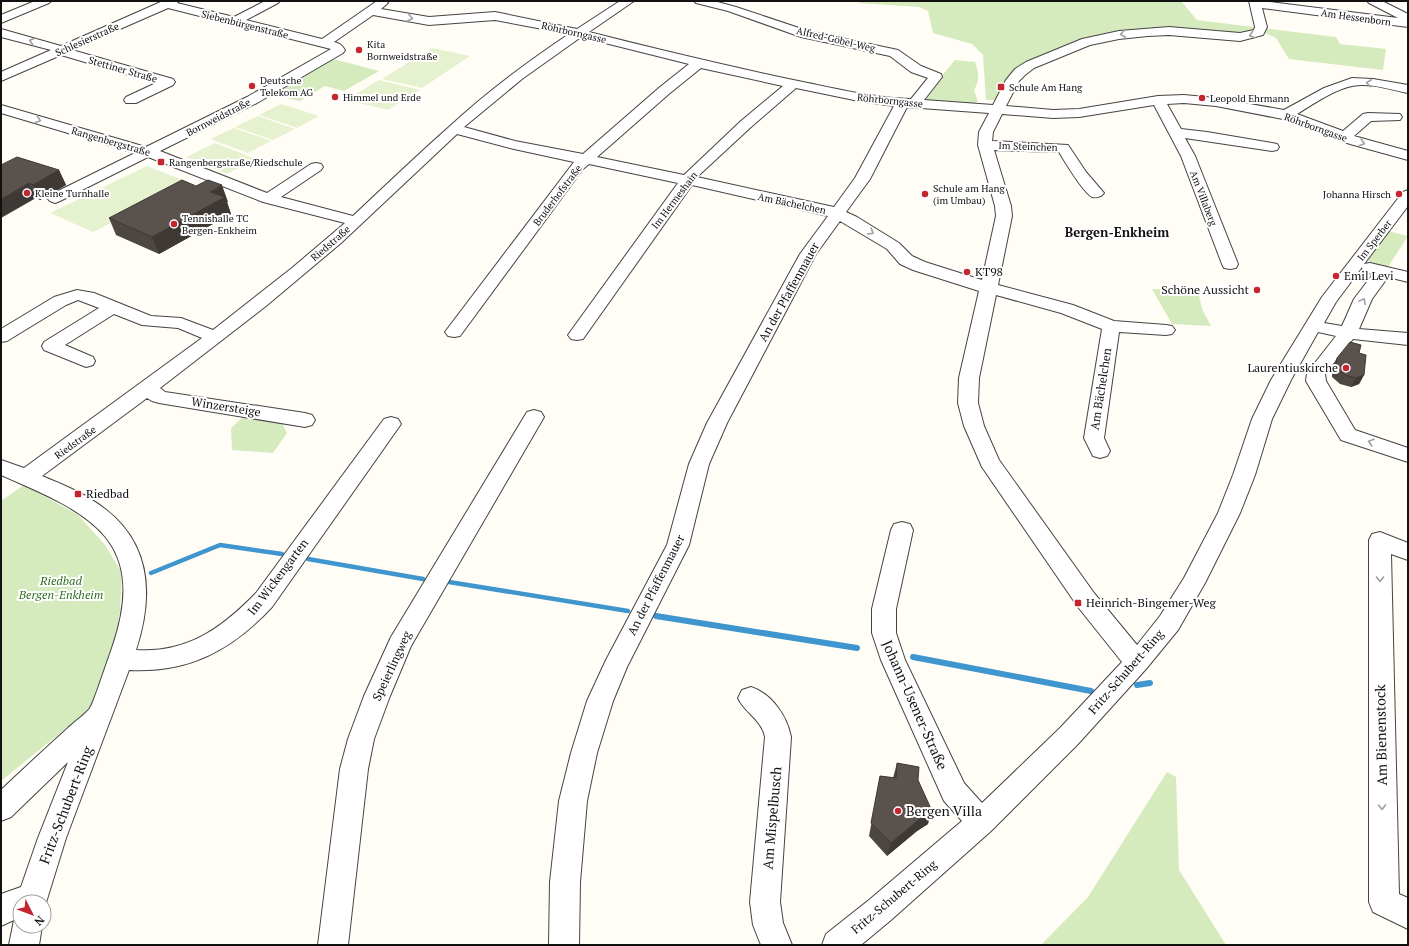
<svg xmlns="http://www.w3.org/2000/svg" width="1409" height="946" viewBox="0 0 1409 946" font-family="'PT Serif',serif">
  <rect width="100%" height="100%" fill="#fffdf5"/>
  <!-- green -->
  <g fill="#d5ebbd">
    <path d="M860,1H1181L1197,20L1336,37L1340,44L1386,49L1383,70L1289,59L1276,38L1256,29L1247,33L1136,30L1028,64L998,100H986L983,55L972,44L933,33L928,11L919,7L859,3Z"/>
    <path d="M330,58L379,71L344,91L325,86L300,101L268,94Z"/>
    <path d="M955,60L975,62C979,73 980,80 974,90L978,101L975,103L970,104L927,100L925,96Z"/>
    <path d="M1388,231L1408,236L1386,270L1368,264L1370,261L1366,260Z"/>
    <path d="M1152,289L1198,291L1202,309L1211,326L1172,324Z"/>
    <path d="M244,416L282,423L287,433L273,453L232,450L231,428Z"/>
    <path d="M24,485L78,515L105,545L122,573L120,611L111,663L91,708L1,781V501Z"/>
    <path d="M1167,772L1176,777L1179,870L1226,945H1041L1088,897Z"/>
  </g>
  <!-- pitch -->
  <g fill="#e6f2cf">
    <path d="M432,48L470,56L422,88L382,79Z"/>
    <path d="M379,80L420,90L388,110L346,100Z"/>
    <path d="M281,104L319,116L297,128L259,115Z"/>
    <path d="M258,116L295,129L273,140L235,127Z"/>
    <path d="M234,128L271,141L248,153L210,139Z"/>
    <path d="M215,143L256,159L227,174L186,157Z"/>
    <path d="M147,166L190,183L93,232L50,213Z"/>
  </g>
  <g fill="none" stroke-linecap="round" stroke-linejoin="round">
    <!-- stream-far1 -->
    <g stroke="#3f96cf" stroke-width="4.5">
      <path d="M308,559L423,579"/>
      <path d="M151,573L220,545L282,554"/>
      <path d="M449,582L628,611"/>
      <path d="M656,616L659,617"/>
    </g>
    <!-- stream -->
    <g stroke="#3f96cf" stroke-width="6">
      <path d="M656,616L857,648"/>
      <path d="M913,657L1091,691"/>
      <path d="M1137,685L1150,683"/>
    </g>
    <defs>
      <g id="minor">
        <path d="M35,1H51L49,3L1,23V15Z"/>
        <path d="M163,1H179L177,3L234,17L265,1H280L278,3L246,20L322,39L377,1H386L388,3L381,9L429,17L495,12L577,29L620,1H634L589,32C660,50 731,67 803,82C838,89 874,98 911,99L928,78L911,72L890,56L801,37L728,11L696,3L694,1H714L736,7L808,31L898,50L921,66L941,74L942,77L924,100L993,105L1006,80L1015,69L1026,62L1082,39L1119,31L1169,27L1240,33L1254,30L1255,27L1249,1H1261L1398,18L1369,3L1367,1H1382L1408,14V27L1262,8L1267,27L1263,35L1240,41L1169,35L1148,36L1119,39L1090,45L1034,68L1025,75L1019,81L1006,106L1053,110L1079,109L1158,96L1184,95L1216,98L1284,110L1324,88L1352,78L1373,79L1408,85V93C1391,90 1370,82 1352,86C1335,89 1312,105 1297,114L1343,131L1363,114L1368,113L1400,114L1402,117L1400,120L1371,121L1354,136L1408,151V160L1350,144L1283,119L1216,106L1184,103L1167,104L1181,129L1207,132L1272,143L1277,144L1279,147L1277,150L1272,151L1185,138L1195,156L1238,264L1236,268L1230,269L1224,268L1222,264L1181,156L1154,105L1079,117L1053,118L1002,114L993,132L992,141L1068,145L1086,172L1104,193L1101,196C1098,197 1095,198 1092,197C1083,192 1065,162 1059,152L994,150L1011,206L1012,216L998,285L1073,305L1114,321L1166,325L1172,326L1175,330L1172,334L1166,335L1119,332L1104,438L1110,451L1107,456L1100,458L1093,456L1084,438L1102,329L1061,313L996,295L979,378L978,403L984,426L999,460L1094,593L1137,645L1160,616L1184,578L1218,513L1233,475L1252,419L1271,380L1322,297L1403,192L1408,190V206L1364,264L1370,263L1408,272V282L1388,277L1372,299L1359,329L1408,333V345L1353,339L1325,374L1326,381L1355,430L1408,448V462L1341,440L1306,381L1307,373L1336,336L1318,332L1291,380L1272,419L1255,475L1240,513L1205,583L1178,630L1146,669L1078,744L991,831L891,920L861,945H822L826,934L869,900L962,821L944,801L881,660L872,633V609L891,530L894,524L902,522L910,524L913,530L896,609V633L905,660L964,783L982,803L1060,728L1122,662L1078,607L982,467L964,426L958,403L959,378L979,291L913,270L900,264L887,249L840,221L816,254L727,423L709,464L689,545L627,667L613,701L597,753L587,801L580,882L579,945H549L550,882L559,801L571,753L587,701L606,660L667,545L689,464L707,423L800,254L828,216L692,185L583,339L577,340L571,339L568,335L678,183L589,164L583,169L460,336L454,337L448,336L445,332L574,162L514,149L457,134L341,243L266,306L160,388L165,392L305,413L312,415L315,420L312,425L305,427L159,403L152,401L147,398L42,476C64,485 86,494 105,509C152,545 153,598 136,650C187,653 221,629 256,593L384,419L391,417L398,419L401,424L272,607C232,650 189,673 129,670L66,838L44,909V902H20V926H42L39,945H9L14,920L1,926V894L21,887L38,838L68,762L11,817L1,821V790C23,769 45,749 68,728C73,723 87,713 90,708C93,703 95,696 97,691C102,677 107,662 112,648C150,538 88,513 1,475V460L24,468L202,338L178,328L142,325L114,314L65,345L93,357L95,361L93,365L86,367L44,350L42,346L44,342L99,308L78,300L66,305L7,341L1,342V329L54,297L77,290L94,293L151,316L181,318L213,330L292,268L345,223L263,202L148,157L60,201L55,203L50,201L47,198L50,195L135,153L1,113V105L146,147L247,97L331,49L168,8L72,50L173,79L175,82L173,85L136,103H126L124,100L126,97L156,83L61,55L1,81V72L51,50L1,37V29L61,46ZM373,15L429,25L495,20L569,34C527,62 486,93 449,127C416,156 385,186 353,216L281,197L321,170L323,167L321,164L316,163L311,164L267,193L160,151L257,103L343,53L345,50C342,45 339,43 334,42ZM581,37L689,64L660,87L583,154L515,141L464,127L522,79ZM701,68L783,86L741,121L684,175L597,157L670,93ZM796,88L859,101L894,106L855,178L834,207L697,177L751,127ZM907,107L989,113L979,132L978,145L995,206L996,216L982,280L925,262L912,256L899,243L857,217L846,212L870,179ZM1362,267V268L1364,272L1373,274L1354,299L1342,326L1324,323L1336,302Z"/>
        <path d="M534,410L541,412L544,417L411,646L390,696L374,739L368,769L348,945H318L340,769L348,739L364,696L391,637L527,412Z"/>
        <path d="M1380,532L1408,543V560L1391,554L1399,894L1408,898V929L1373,912L1369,902V540L1372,534Z"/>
        <path d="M751,687C772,694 787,716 791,737L780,902L783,923L792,945H761L753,925L750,902L765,737C762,720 745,713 738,698L742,690Z"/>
      </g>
    </defs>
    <!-- minor casing -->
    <use href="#minor" stroke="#444" stroke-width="2"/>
    <!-- minor -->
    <use href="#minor" fill="#fff" fill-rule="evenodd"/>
  </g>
  <!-- wall -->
  <g fill="#4d4742">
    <path d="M1,165L59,170L66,185L40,200L36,198Z"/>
    <path d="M196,186L228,202H227L231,214L159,254L116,235L109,218Z"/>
    <path d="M1359,353L1364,375L1359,384L1351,387L1340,384L1332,377V367L1337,358Z"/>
    <path d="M897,763L918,780L928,824L917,831L887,856L869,836L880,776L893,778Z"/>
  </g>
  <!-- shaded-wall -->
  <g fill="#3f3936">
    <path d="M59,170L66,185L40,200L33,185Z"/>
    <path d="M29,183L36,198L1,218V199Z"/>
    <path d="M222,185L228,202H227L231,214L159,254L152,237L210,192Z"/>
    <path d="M1364,375L1359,384L1351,387L1356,378Z"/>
    <path d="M932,811L928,824L917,831L887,856L891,843L921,818Z"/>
  </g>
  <!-- building -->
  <g fill="#5a524d" stroke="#3f3936">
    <path d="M17,157L59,170L33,185L29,183L1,199V165Z"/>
    <path d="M182,180L196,186L208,180L222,185L210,192L225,197L152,237L109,218Z"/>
    <path d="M1350,342L1361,345L1359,353L1366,355L1364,375L1356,378L1345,375L1336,368L1337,358Z"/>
    <path d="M897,763L919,767L918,780L932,811L921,818L891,843L871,823L880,776L896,778Z"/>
  </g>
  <!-- one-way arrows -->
  <defs><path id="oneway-chevron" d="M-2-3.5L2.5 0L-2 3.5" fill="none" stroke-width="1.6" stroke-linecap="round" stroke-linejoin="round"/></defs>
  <g stroke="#a0a0a0">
    <use href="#oneway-chevron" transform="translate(410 18) rotate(11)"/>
    <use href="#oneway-chevron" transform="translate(1123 34) rotate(172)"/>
    <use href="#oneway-chevron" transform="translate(1252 35) rotate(162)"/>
    <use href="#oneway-chevron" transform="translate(32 41) rotate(-164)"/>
    <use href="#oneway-chevron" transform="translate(1369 83) rotate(-173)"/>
    <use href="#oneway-chevron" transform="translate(38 120) rotate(17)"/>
    <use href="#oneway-chevron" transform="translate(1362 143) rotate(17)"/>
    <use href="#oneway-chevron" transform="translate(871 232) rotate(31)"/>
    <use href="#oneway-chevron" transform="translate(1363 301) rotate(-62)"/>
    <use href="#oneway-chevron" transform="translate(1371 442) rotate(-162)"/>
    <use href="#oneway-chevron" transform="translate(1380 579) rotate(90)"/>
    <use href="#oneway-chevron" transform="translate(1382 807) rotate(89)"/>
  </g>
  <!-- markers -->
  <g fill="#c4262e" stroke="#fff" stroke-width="1.5">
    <circle cx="359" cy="50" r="4"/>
    <circle cx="252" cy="86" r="4"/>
    <rect x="997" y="83" width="8" height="8" rx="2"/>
    <circle cx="335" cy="97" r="4"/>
    <circle cx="1202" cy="98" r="4"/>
    <rect x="157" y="158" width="8" height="8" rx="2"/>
    <circle cx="27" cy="193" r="4"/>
    <circle cx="925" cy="194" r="4"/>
    <circle cx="1399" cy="194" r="4"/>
    <circle cx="174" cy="224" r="4"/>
    <circle cx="967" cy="272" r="4"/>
    <circle cx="1336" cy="276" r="4"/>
    <circle cx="1257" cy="290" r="4"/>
    <circle cx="1346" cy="368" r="4"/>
    <rect x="74" y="490" width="8" height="8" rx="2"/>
    <rect x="1074" y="599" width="8" height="8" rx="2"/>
    <circle cx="898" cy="811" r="4"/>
  </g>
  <g text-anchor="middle" stroke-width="4" stroke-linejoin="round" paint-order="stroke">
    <!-- far-street labels -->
    <g font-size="10" fill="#111" stroke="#fff">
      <text transform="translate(1356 17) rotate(8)" y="4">Am Hessenborn</text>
      <text transform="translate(245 24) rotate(14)" y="4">Siebenbürgenstraße</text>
      <text transform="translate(574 32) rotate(13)" y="4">Röhrborngasse</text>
      <text transform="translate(87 39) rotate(-24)" y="4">Schlesierstraße</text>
      <text transform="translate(836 39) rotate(13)" y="4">Alfred-Göbel-Weg</text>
      <text transform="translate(123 69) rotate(16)" y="4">Stettiner Straße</text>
      <text transform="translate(890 100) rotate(6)" y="4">Röhrborngasse</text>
      <text transform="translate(218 117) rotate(-27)" y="4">Bornweidstraße</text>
      <text transform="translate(1316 127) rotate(20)" y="4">Röhrborngasse</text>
      <text transform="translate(111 141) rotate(16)" y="4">Rangenbergstraße</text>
      <text transform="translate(1028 146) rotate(2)" y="4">Im Steinchen</text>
      <text transform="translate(557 195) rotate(-53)" y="4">Bruderhofstraße</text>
      <text transform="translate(1204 198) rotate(69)" y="4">Am Villaberg</text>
      <text transform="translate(674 200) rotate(-53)" y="4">Im Hermeshain</text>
      <text transform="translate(792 203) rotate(12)" y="4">Am Bächelchen</text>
      <text transform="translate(1374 240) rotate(-52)" y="4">Im Sperber</text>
      <text transform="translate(330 243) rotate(-41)" y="4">Riedstraße</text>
      <text transform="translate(75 442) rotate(-36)" y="4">Riedstraße</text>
    </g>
    <!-- far-poi labels -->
    <g font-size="10" fill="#111" stroke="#fff" text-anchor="start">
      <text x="367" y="48">Kita<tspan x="367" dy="12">Bornweidstraße</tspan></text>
      <text x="260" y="84">Deutsche<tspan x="260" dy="12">Telekom AG</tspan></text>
      <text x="1009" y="91">Schule Am Hang</text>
      <text x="343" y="101">Himmel und Erde</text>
      <text x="1210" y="102">Leopold Ehrmann</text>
      <text x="169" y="166">Rangenbergstraße/Riedschule</text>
      <text x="933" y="192">Schule am Hang<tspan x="933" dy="12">(im Umbau)</tspan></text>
      <text x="35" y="197">Kleine Turnhalle</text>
      <text x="1391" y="198" text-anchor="end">Johanna Hirsch</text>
      <text x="182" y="222">Tennishalle TC<tspan x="182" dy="12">Bergen-Enkheim</tspan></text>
    </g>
    <!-- poi labels -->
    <g font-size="12" fill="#111" stroke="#fff" text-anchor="start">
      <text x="975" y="276">KT98</text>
      <text x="1344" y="280">Emil Levi</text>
      <text x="1249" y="294" text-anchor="end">Schöne Aussicht</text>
      <text x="1338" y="372" text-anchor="end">Laurentiuskirche</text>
      <text x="86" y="498">Riedbad</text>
      <text x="1086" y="607">Heinrich-Bingemer-Weg</text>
    </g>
    <!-- street labels -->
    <g font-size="12" fill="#111" stroke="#fff">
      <text transform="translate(789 292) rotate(-61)" y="4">An der Pfaffenmauer</text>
      <text transform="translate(1101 389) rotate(-81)" y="4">Am Bächelchen</text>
      <text transform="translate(226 407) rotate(9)" y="4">Winzersteige</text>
      <text transform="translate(278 577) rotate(-53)" y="4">Im Wickengarten</text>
      <text transform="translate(656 585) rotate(-63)" y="4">An der Pfaffenmauer</text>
      <text transform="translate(392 666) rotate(-65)" y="4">Speierlingweg</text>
      <text transform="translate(1126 672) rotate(-49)" y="4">Fritz-Schubert-Ring</text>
      <text transform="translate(894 897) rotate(-40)" y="4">Fritz-Schubert-Ring</text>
    </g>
    <!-- park labels -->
    <g font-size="12" font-style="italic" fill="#2f6b1f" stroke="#fff">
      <text x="61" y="585">Riedbad<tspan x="61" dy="14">Bergen-Enkheim</tspan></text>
    </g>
    <!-- far-district labels -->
    <g font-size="13" font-weight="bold" fill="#111" stroke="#fff">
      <text x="1117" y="237">Bergen-Enkheim</text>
    </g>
    <!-- near-street labels -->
    <g font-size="14" fill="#111" stroke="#fff">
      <text transform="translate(915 705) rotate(66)" y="5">Johann-Usener-Straße</text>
      <text transform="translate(1381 735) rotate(-91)" y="5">Am Bienenstock</text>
      <text transform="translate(66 805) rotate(-69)" y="5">Fritz-Schubert-Ring</text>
      <text transform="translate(772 818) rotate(-85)" y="5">Am Mispelbusch</text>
    </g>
    <!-- near-poi labels -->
    <g font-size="14" fill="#111" stroke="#fff" text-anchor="start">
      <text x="906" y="816">Bergen Villa</text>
    </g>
  </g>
  <!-- border -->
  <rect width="1409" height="946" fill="none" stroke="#111111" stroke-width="4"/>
  <!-- north arrow -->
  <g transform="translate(32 914) rotate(132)"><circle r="19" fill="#ffffff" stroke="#a0a0a0"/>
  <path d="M0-3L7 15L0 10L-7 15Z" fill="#c4262e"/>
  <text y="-6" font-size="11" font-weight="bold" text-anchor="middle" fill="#111111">N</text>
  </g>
</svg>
